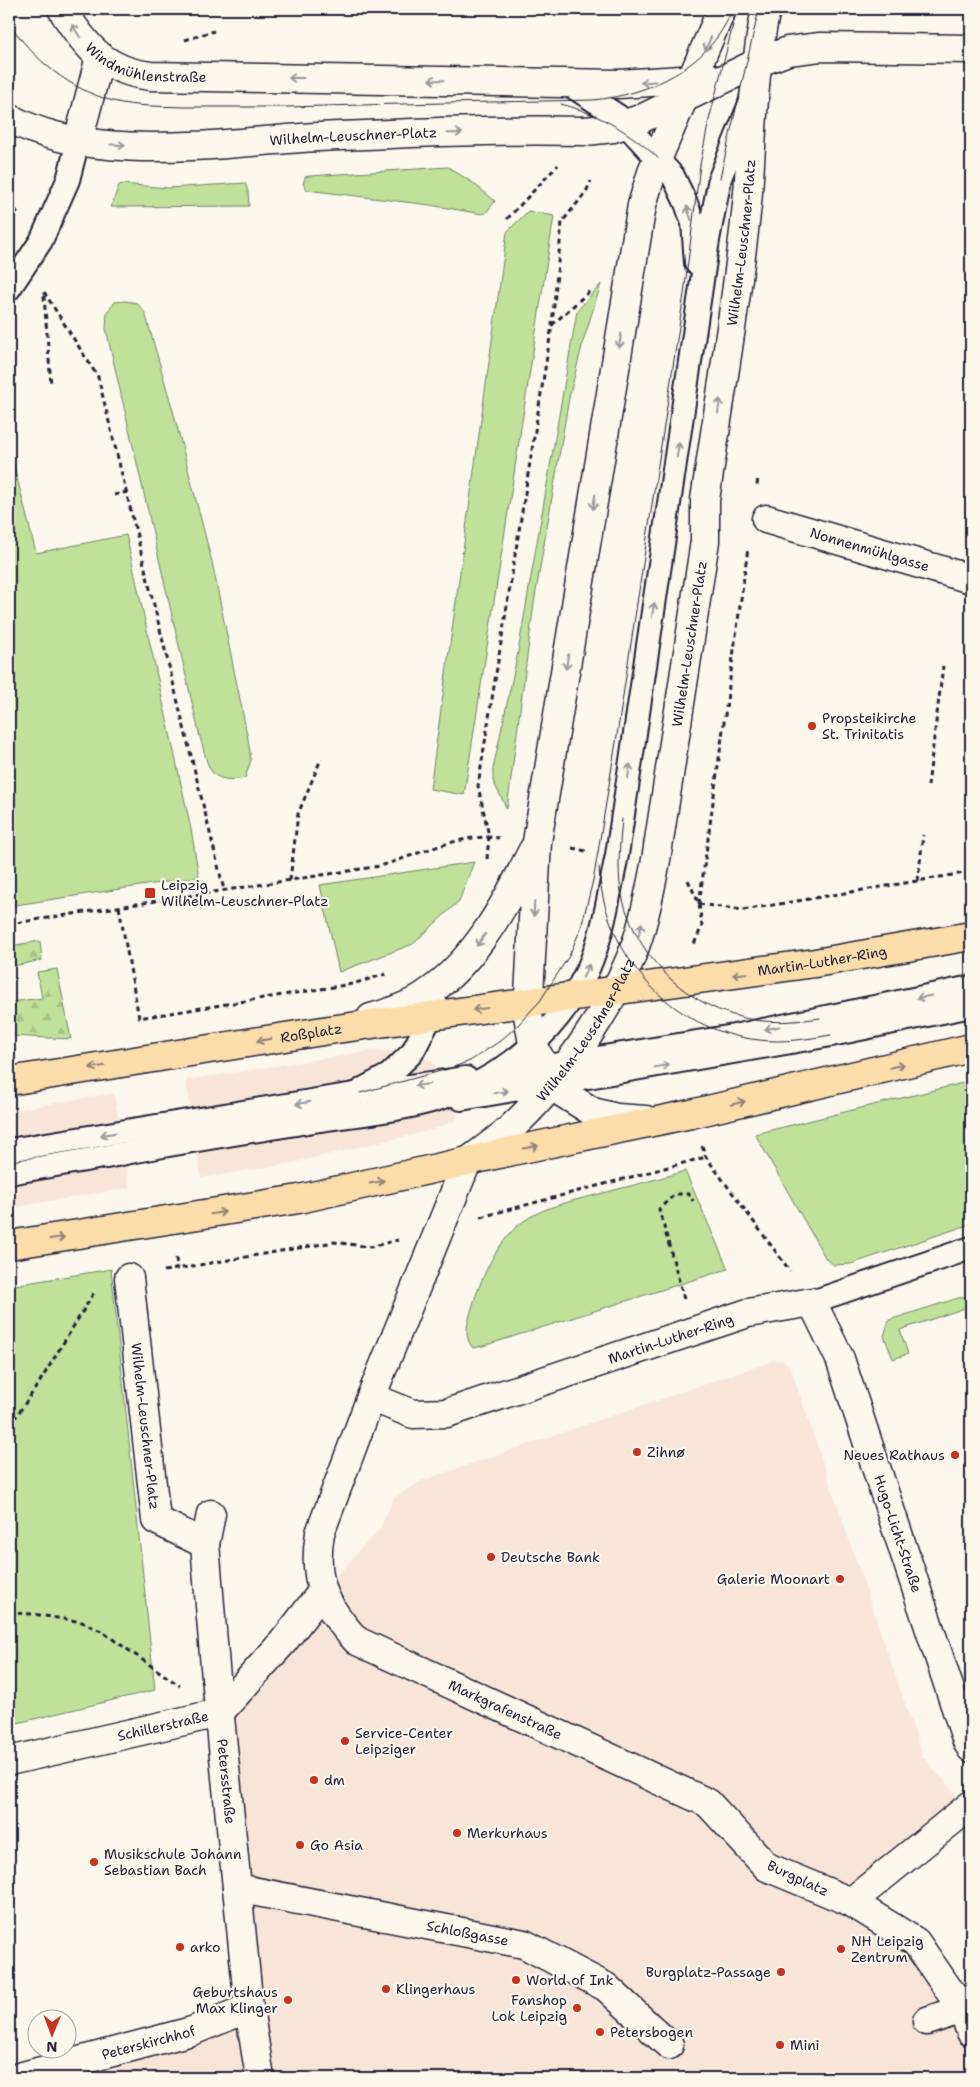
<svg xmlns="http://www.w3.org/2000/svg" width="980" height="2087" viewBox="0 0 980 2087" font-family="'Shantell Sans',sans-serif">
  <defs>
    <pattern id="forest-firs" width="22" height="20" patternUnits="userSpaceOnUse" patternTransform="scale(1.25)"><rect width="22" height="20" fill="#bfe19a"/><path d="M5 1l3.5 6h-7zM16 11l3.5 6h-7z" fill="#a4c186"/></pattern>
  </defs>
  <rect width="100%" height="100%" fill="#fbf7ec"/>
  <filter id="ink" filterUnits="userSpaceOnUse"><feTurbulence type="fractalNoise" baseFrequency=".02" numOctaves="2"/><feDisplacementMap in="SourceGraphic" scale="10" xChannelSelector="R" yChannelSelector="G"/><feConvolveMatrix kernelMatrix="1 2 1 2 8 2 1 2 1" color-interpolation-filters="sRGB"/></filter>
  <g filter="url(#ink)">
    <!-- built -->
    <g fill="#f9e5d8">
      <path d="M376,1050L412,1053L431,1061L445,1075L458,1109L456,1120L436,1129L292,1163L201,1178L186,1080Z"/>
      <path d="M114,1093L130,1188L9,1208V1111Z"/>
      <path d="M782,1360L790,1366L923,1757L968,1807L851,1902L916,1942L971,2032V2078H15L248,2008L219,1713L322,1592L380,1528L394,1498L421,1481L772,1361Z"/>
    </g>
    <!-- green -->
    <g fill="#bfe19a" stroke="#70826a">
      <path d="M448,167L473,183L495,201L486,213L482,214L430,205L307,190L303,184L305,177L309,176Z"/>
      <path d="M245,183L248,191L249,206L111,207L119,185L122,184L168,188Z"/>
      <path d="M528,211L554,216L464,795L430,789L507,232Z"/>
      <path d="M601,284L583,342L569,398L534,603L507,809L493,781V769L518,652L577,311Z"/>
      <path d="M125,301L137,303L145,313L172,407L212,562L248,739L251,760L245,778C207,785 209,767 200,737L106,329L107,312L115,302Z"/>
      <path d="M9,446L36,553L126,535L191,829L199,877L9,906Z"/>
      <path d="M474,862L459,901L413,944L339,972L320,885Z"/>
      <path d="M971,1081V1224L851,1264L834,1265L826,1259L755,1134Z"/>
      <path d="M685,1171L728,1269L483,1346L473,1348C461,1334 470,1317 474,1301C483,1274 498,1241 521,1223C543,1206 577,1200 603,1193C630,1186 658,1179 685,1171Z"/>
      <path d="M111,1269L155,1690L9,1725V1286Z"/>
      <path d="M971,1294V1306L900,1330L908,1354L893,1359L884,1336L889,1320Z"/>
    </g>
    <!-- forest -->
    <g fill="url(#forest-firs)" stroke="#70826a">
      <path d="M40,941L42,960L9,967V946Z"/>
      <path d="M57,969L71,1039L9,1036V985L11,1002L42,998L37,972Z"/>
    </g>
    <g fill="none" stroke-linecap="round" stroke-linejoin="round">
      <defs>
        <g id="lane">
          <path d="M567,83L618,116L673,176L686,203L693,223L696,263"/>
          <path d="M9,289L41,241L68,180L78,141"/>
          <path d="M498,1074L734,1036L971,987"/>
          <path d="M363,1089L389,1075L412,1053L437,1005"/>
          <path d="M461,1099L831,1035L971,1006"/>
          <path d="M9,1150L360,1093L466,1078"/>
          <path d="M106,1157C173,1143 241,1133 308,1122C350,1115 394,1112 435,1100C502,1080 558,1033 588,969C604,933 609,893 617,855L708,240L720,178L749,106"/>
          <path d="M9,1173L121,1154"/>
          <path d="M812,1302L971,1248"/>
        </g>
        <g id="street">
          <path d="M757,63L788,51L820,47L971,49"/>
          <path id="s1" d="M766,519L971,579"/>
          <path id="s2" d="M467,1162L371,1397L320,1533C312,1580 324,1606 357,1641L708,1803L767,1867L851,1902L971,1805"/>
          <path id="s3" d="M129,1278L156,1520L205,1544"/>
          <path id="s4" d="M371,1397L413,1414L447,1413L748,1313L812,1302L840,1359L967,1741L971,1748"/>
          <path id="s5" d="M211,1514L205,1544L215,1667L249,2008L260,2078"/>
          <path id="s6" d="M9,1761L219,1713L283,1642L322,1592"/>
          <path id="s7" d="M237,1888L524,1944L606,1987L669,2045"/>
          <path d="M851,1902L916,1942L962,2009L971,2032"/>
          <path d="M927,2021L962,2009"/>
          <path id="s8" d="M15,2078L192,2031L249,2008"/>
        </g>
        <g id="secondary">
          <path id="s9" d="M62,9C85,46 105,71 151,76L619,84L681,80L707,76"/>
          <path id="s10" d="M9,118C95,165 223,142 318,137C407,133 497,129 586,131L613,128L643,118L757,63"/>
          <path d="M78,141L100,57"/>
          <path d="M371,1018C385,1014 400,1009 414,1002C472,969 503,908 533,850"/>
          <path d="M646,1120L617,1118L593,1112L561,1092L553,1083L537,1053L533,1044L528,1015L537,842L642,205L653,169L722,9"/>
          <path id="s11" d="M467,1162C482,1151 498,1140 512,1127C560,1083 618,1000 638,938C646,913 651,886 656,860L705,541V500C719,402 737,303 747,204C753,139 752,73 766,9"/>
        </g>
        <g id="primary">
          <path id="s12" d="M9,1081L329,1030L815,963L971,936"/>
          <path d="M9,1245L299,1199L517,1150L691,1114L971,1048"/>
        </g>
      </defs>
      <!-- lane casing -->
      <use href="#lane" stroke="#22223b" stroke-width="26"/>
      <!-- street casing -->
      <use href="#street" stroke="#22223b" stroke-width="31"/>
      <!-- secondary casing -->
      <use href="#secondary" stroke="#22223b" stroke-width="31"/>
      <!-- primary casing -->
      <use href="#primary" stroke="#22223b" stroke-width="31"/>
      <!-- path -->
      <g stroke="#22223b" stroke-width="3" stroke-dasharray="5 4" stroke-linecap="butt">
        <path d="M185,40L214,31"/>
        <path d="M9,202L18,213"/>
        <path d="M507,219L558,165"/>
        <path d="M44,292L98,377L224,890"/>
        <path d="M44,296L51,385"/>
        <path d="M552,325L592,289"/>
        <path d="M757,485L758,478"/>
        <path d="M114,495L127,492"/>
        <path d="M928,786L943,666"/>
        <path d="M572,848L586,851"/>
        <path d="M487,859L489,836L478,786L552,325L562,222L586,192L591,181"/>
        <path d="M290,880L298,814L321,759"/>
        <path d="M688,880L699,904L702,926L694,944"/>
        <path d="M918,881L923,835"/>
        <path d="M699,904L748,548"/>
        <path d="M699,904L743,910L971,872"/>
        <path d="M119,907L139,1018L352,984L386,974"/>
        <path d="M9,924L380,866C415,856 463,832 499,838"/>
        <path d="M702,1146L706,1157L790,1271"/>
        <path d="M481,1217L706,1157"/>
        <path d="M176,1258L177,1268"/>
        <path d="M164,1271L334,1242L370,1247L398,1240"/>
        <path d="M684,1299L659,1209L675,1194H689L693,1201"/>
        <path d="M9,1427L39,1383L95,1291"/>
        <path d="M9,1613L33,1614L82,1622L101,1631L180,1686"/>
      </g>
      <!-- lane -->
      <use href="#lane" stroke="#fbf7ec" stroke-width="22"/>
      <!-- street -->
      <use href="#street" stroke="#fbf7ec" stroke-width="28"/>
      <!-- secondary -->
      <use href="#secondary" stroke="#fbf7ec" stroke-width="28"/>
      <!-- primary -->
      <use href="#primary" stroke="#fbddab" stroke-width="28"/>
      <!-- tram -->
      <g stroke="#22223b" stroke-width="1">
        <path d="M9,23C34,60 69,89 113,101C136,107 160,106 184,107C218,107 252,107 287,107C389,104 491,102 593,100C649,95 708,67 731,13"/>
        <path d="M561,104C599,114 630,132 658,158"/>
        <path d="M720,178L759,9"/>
        <path d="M622,819C620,843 617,868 621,891C633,952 681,1002 740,1017C766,1024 793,1022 820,1018"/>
        <path d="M599,867C603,954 671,1031 759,1040C784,1043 807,1039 831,1035"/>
        <path d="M360,1093L448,1069L470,1061L500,1041L517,1026L540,1001L569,956L581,928L594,876L616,742L684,294L700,165L709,120L737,9"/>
      </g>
    </g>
    <!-- one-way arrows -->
    <defs><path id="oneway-shaft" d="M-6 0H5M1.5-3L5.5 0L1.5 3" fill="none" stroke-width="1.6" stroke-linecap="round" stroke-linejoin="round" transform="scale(1.25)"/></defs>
    <g stroke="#99979c">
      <use href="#oneway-shaft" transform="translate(76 31) rotate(-124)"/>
      <use href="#oneway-shaft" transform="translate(708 44) rotate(114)"/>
      <use href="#oneway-shaft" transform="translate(296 78) rotate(-180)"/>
      <use href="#oneway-shaft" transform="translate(436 80) rotate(-179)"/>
      <use href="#oneway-shaft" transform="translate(648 82) rotate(176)"/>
      <use href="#oneway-shaft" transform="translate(455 133) rotate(-1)"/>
      <use href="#oneway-shaft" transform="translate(118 145) rotate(3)"/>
      <use href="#oneway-shaft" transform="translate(689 213) rotate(-109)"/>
      <use href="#oneway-shaft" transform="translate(620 341) rotate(99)"/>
      <use href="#oneway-shaft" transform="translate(719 406) rotate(-82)"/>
      <use href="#oneway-shaft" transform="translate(678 450) rotate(-81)"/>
      <use href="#oneway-shaft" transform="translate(594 502) rotate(99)"/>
      <use href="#oneway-shaft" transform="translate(653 610) rotate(-81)"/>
      <use href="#oneway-shaft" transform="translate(567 662) rotate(99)"/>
      <use href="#oneway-shaft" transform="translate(629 771) rotate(-81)"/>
      <use href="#oneway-shaft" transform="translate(534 909) rotate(93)"/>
      <use href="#oneway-shaft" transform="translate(640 930) rotate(-75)"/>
      <use href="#oneway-shaft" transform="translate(481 940) rotate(125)"/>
      <use href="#oneway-shaft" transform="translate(586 971) rotate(-64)"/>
      <use href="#oneway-shaft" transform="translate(924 997) rotate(168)"/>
      <use href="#oneway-shaft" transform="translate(772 1028) rotate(169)"/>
      <use href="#oneway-shaft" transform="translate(662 1066) rotate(-10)"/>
      <use href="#oneway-shaft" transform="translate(422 1085) rotate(172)"/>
      <use href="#oneway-shaft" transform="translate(501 1092) rotate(-10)"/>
      <use href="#oneway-shaft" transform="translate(303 1103) rotate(171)"/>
      <use href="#oneway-shaft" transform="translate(108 1134) rotate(171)"/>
    </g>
    <g stroke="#8e8073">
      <use href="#oneway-shaft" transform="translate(740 974) rotate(172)"/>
      <use href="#oneway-shaft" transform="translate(480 1009) rotate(172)"/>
      <use href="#oneway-shaft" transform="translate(264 1040) rotate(171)"/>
      <use href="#oneway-shaft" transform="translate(897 1066) rotate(-13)"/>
      <use href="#oneway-shaft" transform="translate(97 1067) rotate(172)"/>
      <use href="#oneway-shaft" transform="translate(738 1103) rotate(-13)"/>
      <use href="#oneway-shaft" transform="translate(531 1147) rotate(-12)"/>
      <use href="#oneway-shaft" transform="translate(377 1182) rotate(-12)"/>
      <use href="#oneway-shaft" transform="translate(218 1213) rotate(-10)"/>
      <use href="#oneway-shaft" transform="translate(57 1238) rotate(-8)"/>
    </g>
  </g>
  <!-- markers -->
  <g fill="#c8321e" stroke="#fbf7ec" stroke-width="2">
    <circle cx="812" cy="726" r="5"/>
    <rect x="144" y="887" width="12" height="12" rx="2.5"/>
    <circle cx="637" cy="1452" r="5"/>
    <circle cx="955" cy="1455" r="5"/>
    <circle cx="491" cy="1557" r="5"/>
    <circle cx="840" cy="1579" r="5"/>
    <circle cx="345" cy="1741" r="5"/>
    <circle cx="314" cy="1780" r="5"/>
    <circle cx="457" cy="1833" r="5"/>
    <circle cx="300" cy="1845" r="5"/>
    <circle cx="94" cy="1862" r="5"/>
    <circle cx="180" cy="1947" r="5"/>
    <circle cx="841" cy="1949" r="5"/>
    <circle cx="781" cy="1972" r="5"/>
    <circle cx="516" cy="1980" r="5"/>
    <circle cx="386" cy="1989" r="5"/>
    <circle cx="288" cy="2000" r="5"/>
    <circle cx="577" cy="2008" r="5"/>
    <circle cx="600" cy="2032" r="5"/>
    <circle cx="780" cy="2045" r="5"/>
  </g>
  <g text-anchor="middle" stroke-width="4.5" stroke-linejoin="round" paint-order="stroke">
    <!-- street labels -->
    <g font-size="14" fill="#22223b" stroke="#fbf7ec">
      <text dy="5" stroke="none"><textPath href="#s9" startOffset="108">Windmühlenstraße</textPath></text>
      <text dy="5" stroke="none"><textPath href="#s10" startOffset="349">Wilhelm-Leuschner-Platz</textPath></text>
      <text dy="5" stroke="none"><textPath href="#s11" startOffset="990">Wilhelm-Leuschner-Platz</textPath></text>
      <text dy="5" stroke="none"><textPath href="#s1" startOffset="108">Nonnenmühlgasse</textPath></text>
      <text dy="5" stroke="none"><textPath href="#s11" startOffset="585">Wilhelm-Leuschner-Platz</textPath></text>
      <text dy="5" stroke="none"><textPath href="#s12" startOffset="822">Martin-Luther-Ring</textPath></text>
      <text dy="5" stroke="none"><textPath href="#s11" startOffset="180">Wilhelm-Leuschner-Platz</textPath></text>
      <text dy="5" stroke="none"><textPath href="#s12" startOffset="306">Roßplatz</textPath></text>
      <text dy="5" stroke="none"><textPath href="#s4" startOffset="315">Martin-Luther-Ring</textPath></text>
      <text dy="5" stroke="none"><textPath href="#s3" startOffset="149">Wilhelm-Leuschner-Platz</textPath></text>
      <text dy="5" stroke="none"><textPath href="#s4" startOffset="709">Hugo-Licht-Straße</textPath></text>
      <text dy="5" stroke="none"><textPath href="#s2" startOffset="682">Markgrafenstraße</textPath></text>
      <text dy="5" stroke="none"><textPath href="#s6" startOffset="158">Schillerstraße</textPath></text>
      <text dy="5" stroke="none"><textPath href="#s5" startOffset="269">Petersstraße</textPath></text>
      <text transform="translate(798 1878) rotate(25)" y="5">Burgplatz</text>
      <text dy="5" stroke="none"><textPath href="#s7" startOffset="235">Schloßgasse</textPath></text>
      <text dy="5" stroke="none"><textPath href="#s8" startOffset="138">Peterskirchhof</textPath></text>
    </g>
    <!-- poi labels -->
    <g font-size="14" fill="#22223b" stroke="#fbf7ec" text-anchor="start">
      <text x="822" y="723">Propsteikirche<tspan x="822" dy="16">St. Trinitatis</tspan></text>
      <text x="161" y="890">Leipzig<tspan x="161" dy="16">Wilhelm-Leuschner-Platz</tspan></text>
      <text x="647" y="1457">Zihnø</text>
      <text x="945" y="1460" text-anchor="end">Neues Rathaus</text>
      <text x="501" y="1562">Deutsche Bank</text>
      <text x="830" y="1584" text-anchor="end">Galerie Moonart</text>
      <text x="355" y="1738">Service-Center<tspan x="355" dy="16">Leipziger</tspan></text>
      <text x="324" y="1785">dm</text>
      <text x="467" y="1838">Merkurhaus</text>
      <text x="310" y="1850">Go Asia</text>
      <text x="104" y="1859">Musikschule Johann<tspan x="104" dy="16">Sebastian Bach</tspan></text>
      <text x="851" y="1946">NH Leipzig<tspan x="851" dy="16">Zentrum</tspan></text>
      <text x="190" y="1952">arko</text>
      <text x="771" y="1977" text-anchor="end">Burgplatz-Passage</text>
      <text x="526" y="1985">World of Ink</text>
      <text x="396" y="1994">Klingerhaus</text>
      <text x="278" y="1997" text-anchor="end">Geburtshaus<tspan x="278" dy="16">Max Klinger</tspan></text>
      <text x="567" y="2005" text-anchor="end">Fanshop<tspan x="567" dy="16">Lok Leipzig</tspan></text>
      <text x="610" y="2037">Petersbogen</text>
      <text x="790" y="2050">Mini</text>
    </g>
  </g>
  <!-- margin -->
  <rect width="980" height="2087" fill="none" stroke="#fbf7ec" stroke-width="30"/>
  <rect x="15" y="15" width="950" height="2057" fill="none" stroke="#22223b" stroke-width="2" filter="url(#ink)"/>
  <!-- north arrow -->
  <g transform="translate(52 2034) rotate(181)"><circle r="24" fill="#fbf7ec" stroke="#a4a2a5"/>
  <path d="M0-4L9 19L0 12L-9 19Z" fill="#c8321e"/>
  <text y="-8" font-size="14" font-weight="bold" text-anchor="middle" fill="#22223b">N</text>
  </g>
</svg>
